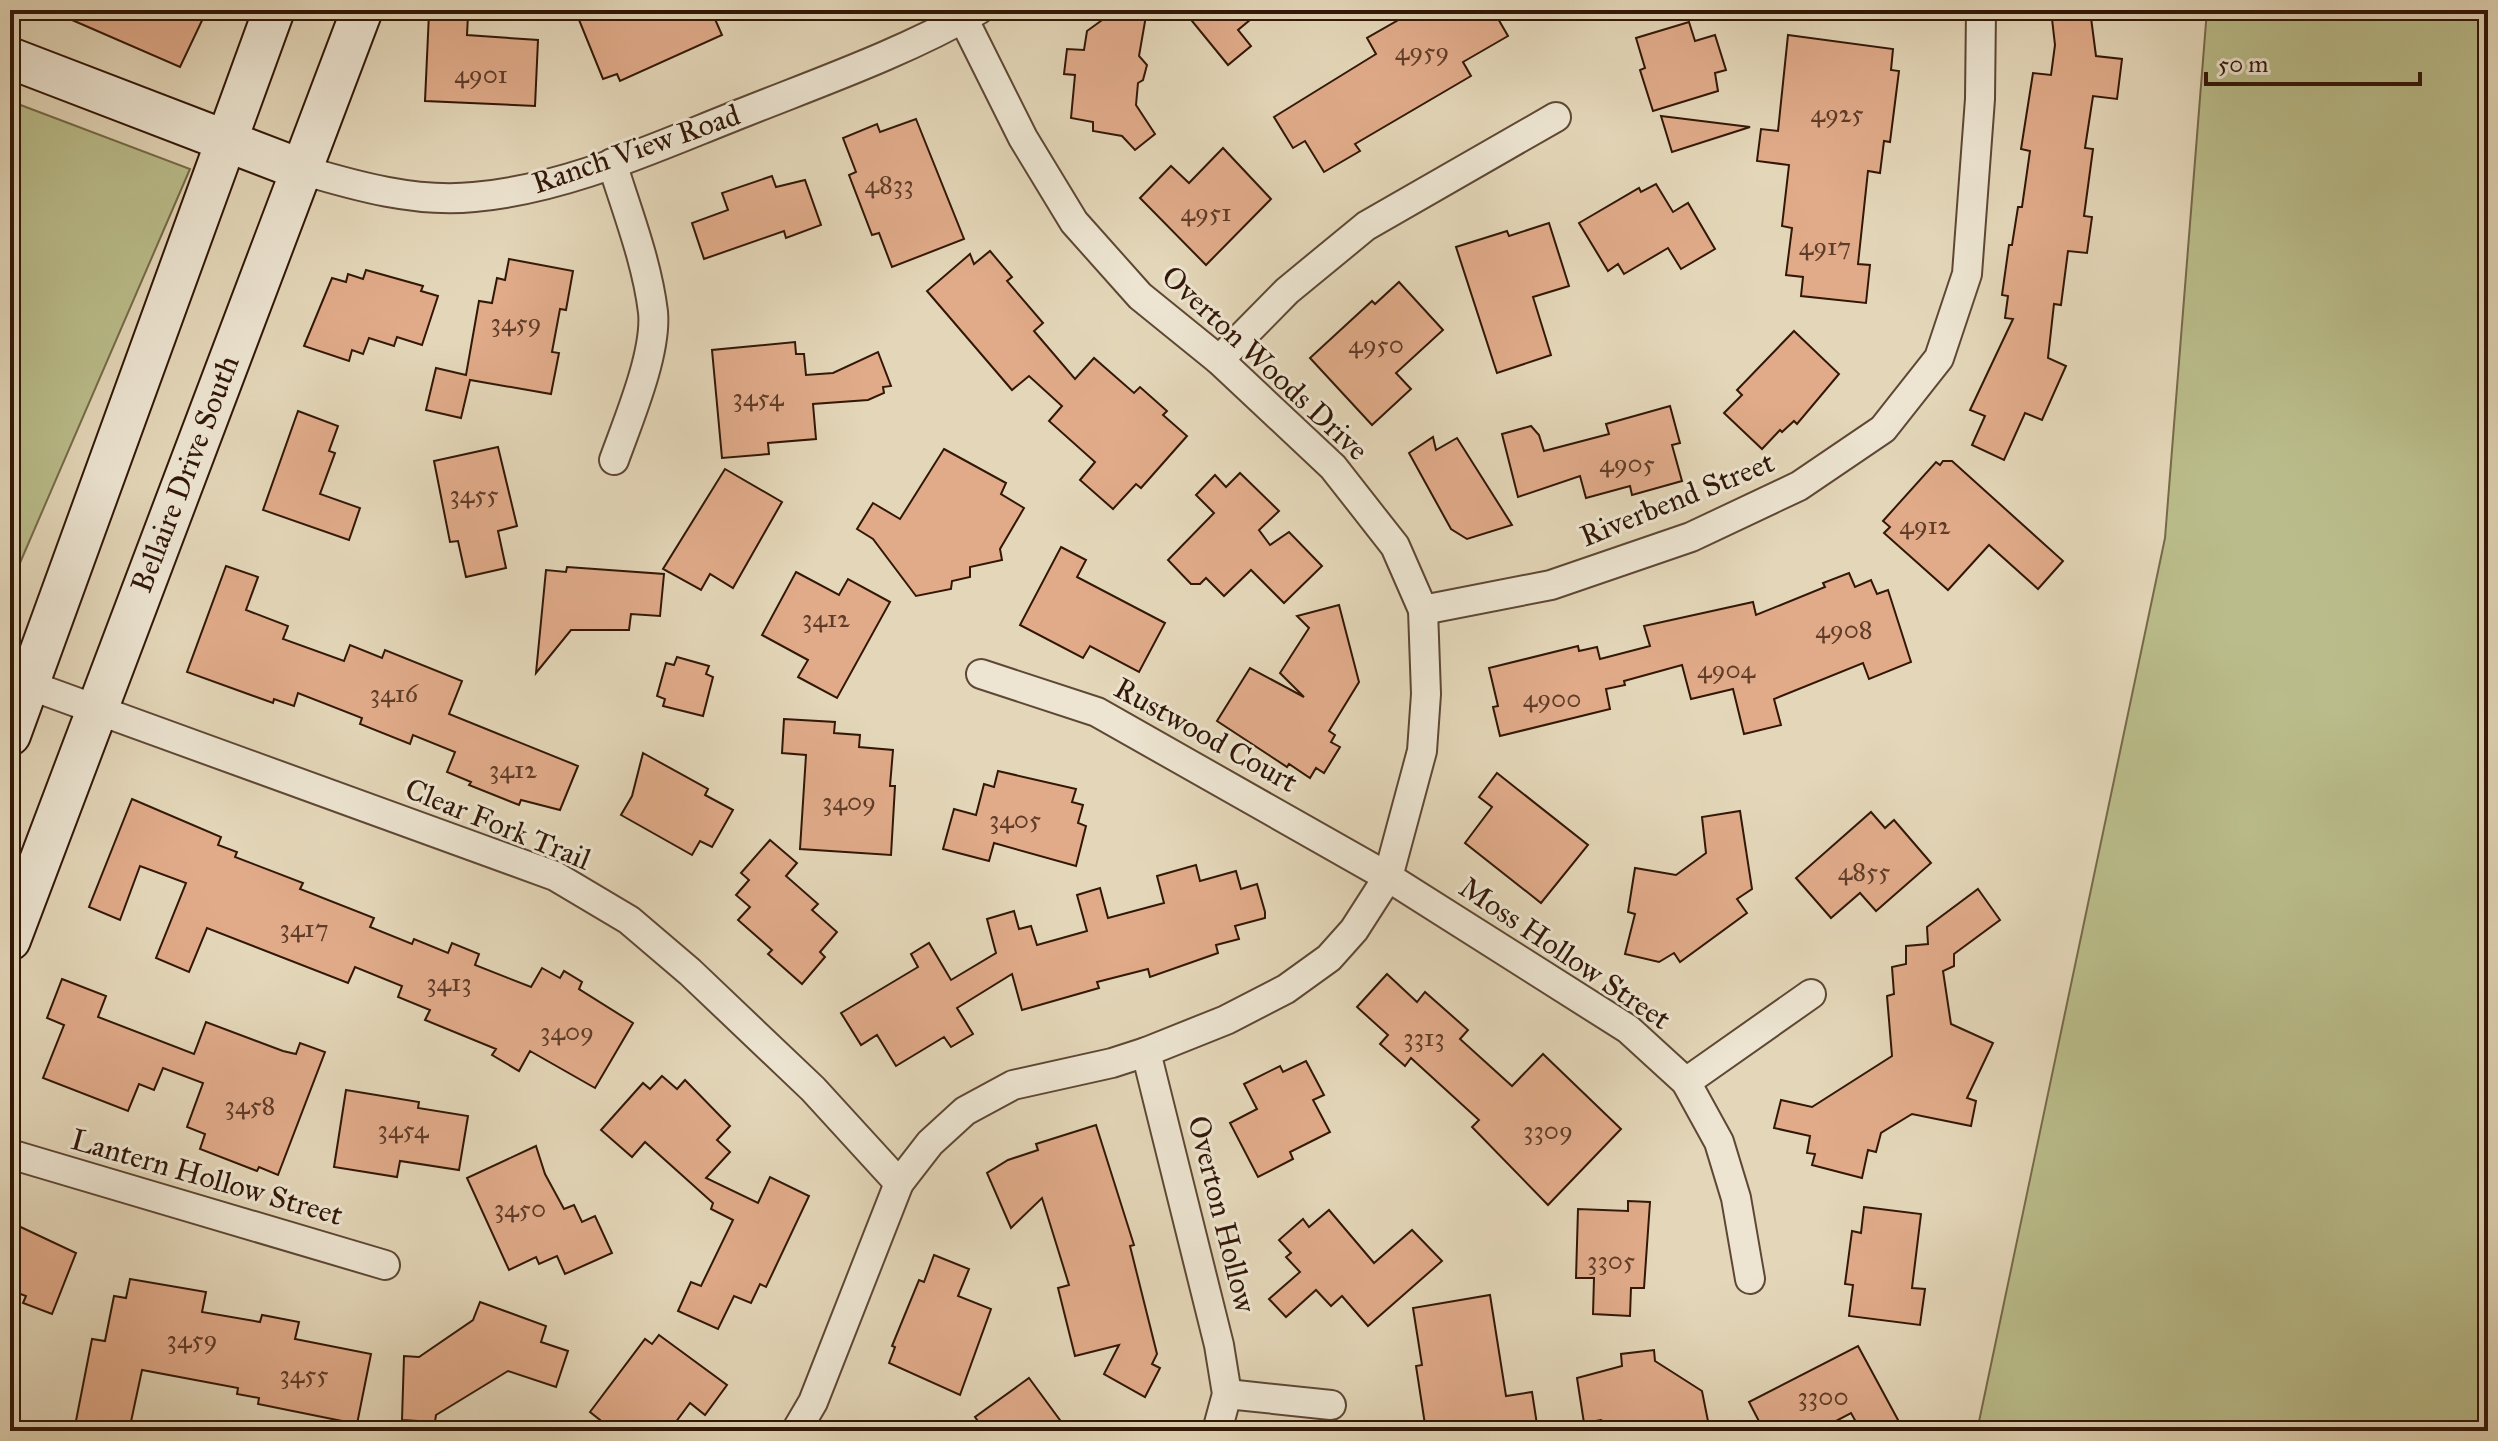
<svg xmlns="http://www.w3.org/2000/svg" width="2498" height="1441" viewBox="0 0 2498 1441" font-family="'IM FELL Great Primer',serif">
  <rect width="100%" height="100%" fill="#e4d7b9"/>
  <filter id="stains"><feTurbulence type="fractalNoise" baseFrequency=".0025" numOctaves="4"/><feColorMatrix values="0 0 0 0 .2 0 0 0 0 .09 0 0 0 0 .02 0 0 0 .5 -.17"/></filter>
  <radialGradient id="worn" r=".72"><stop offset=".6" stop-color="#630" stop-opacity="0"/><stop offset="1" stop-color="#630" stop-opacity=".3"/></radialGradient>
  <!-- green -->
  <g fill="#babd8b" stroke="#766a49" stroke-width="2">
    <path d="M2207,10H2488V1431H1977L2165,538Z"/>
    <path d="M10,101L190,169L10,586Z"/>
  </g>
  <!-- building -->
  <g fill="#e1ab8a" stroke="#321707" stroke-width="2">
    <path d="M49,10H207L180,67Z"/>
    <path d="M575,10H711L722,35L620,81L617,74L603,79Z"/>
    <path d="M1116,10H1147L1139,56L1147,65L1143,80L1138,83L1136,105L1155,134L1135,150L1122,136L1093,131V122L1071,118L1075,75L1064,74L1067,49L1084,50L1087,31Z"/>
    <path d="M1183,10H1262L1238,30L1251,46L1228,65Z"/>
    <path d="M1416,10H1493L1508,36L1463,62L1471,76L1355,144L1360,151L1324,172L1305,141L1293,148L1274,117L1376,54L1367,38Z"/>
    <path d="M2051,10H2090L2096,56L2122,59L2117,99L2093,96L2085,148L2093,149L2084,216L2092,217L2087,253L2068,251L2061,305L2054,304L2048,358L2066,366L2042,420L2025,413L2004,460L1972,445L1985,416L1970,410L2013,319L2005,318L2008,296L2002,295L2009,245H2012L2018,207H2022L2030,151L2021,149L2033,73L2051,75L2055,45Z"/>
    <path d="M429,13L468,15L467,35L538,40L535,106L425,101Z"/>
    <path d="M1689,22L1695,41L1715,35L1726,70L1715,73L1718,91L1653,111L1640,70L1645,68L1636,38Z"/>
    <path d="M1788,35L1893,49L1891,70L1899,71L1890,142L1884,141L1880,173L1868,171L1858,264L1870,265L1866,303L1801,296L1803,277L1786,275L1792,228L1782,226L1789,165L1757,161L1761,129L1778,131Z"/>
    <path d="M1661,116L1750,127L1672,152Z"/>
    <path d="M916,119L964,239L892,267L879,233L872,235L849,175L856,172L843,138L877,124L880,132Z"/>
    <path d="M1223,148L1271,199L1206,265L1140,198L1171,166L1189,183Z"/>
    <path d="M772,176L776,187L805,180L821,225L786,238L784,231L704,259L692,223L728,210L722,193Z"/>
    <path d="M1656,184L1673,212L1688,203L1715,249L1681,269L1668,248L1624,274L1618,264L1608,271L1579,223L1639,188L1641,192Z"/>
    <path d="M1549,223L1569,286L1533,297L1551,355L1497,373L1456,247L1507,231L1509,236Z"/>
    <path d="M990,251L1012,277L1007,281L1043,323L1034,331L1075,379L1094,358L1134,393L1140,387L1167,411L1163,415L1187,436L1141,488L1136,484L1113,509L1080,480L1095,462L1049,421L1062,406L1029,376L1012,390L927,291L970,254L974,264Z"/>
    <path d="M509,259L573,271L566,310L560,309L552,352L559,353L551,394L470,380L461,418L426,410L436,368L466,375L479,301L492,303L497,278L505,280Z"/>
    <path d="M366,270L423,286L421,291L438,296L422,345L397,337L394,346L369,338L363,354L352,350L349,361L304,346L332,278L346,282L348,274L363,279Z"/>
    <path d="M1399,282L1443,330L1396,373L1411,389L1372,425L1310,358L1372,301L1375,304Z"/>
    <path d="M1794,331L1839,374L1797,424L1794,421L1782,432L1780,430L1762,449L1724,413L1742,395L1737,390Z"/>
    <path d="M795,342L796,354H804L806,375L833,373L878,352L891,386L883,387L884,393L868,400L813,404L816,439L768,443L769,454L722,458L712,350Z"/>
    <path d="M1670,406L1680,443L1672,445L1682,481L1632,495L1630,486L1586,498L1580,476L1518,497L1502,434L1531,426L1539,435L1544,451L1609,434L1606,424Z"/>
    <path d="M298,411L338,426L329,451L335,453L320,494L360,508L349,540L263,510Z"/>
    <path d="M1433,437L1436,450L1457,438L1512,525L1467,539L1451,529L1409,453Z"/>
    <path d="M498,447L517,526L498,531L506,568L466,577L458,541L450,542L434,461Z"/>
    <path d="M944,449L1006,483L1001,494L1024,508L1000,549L1002,560L970,567V577L952,581L951,589L916,596L873,539L857,529L873,503L900,519Z"/>
    <path d="M1943,461H1952L2063,561L2038,589L1989,545L1948,590L1884,533L1890,527L1883,521L1936,462L1940,465Z"/>
    <path d="M725,469L782,502L733,588L710,574L701,590L663,569Z"/>
    <path d="M1240,473L1279,511L1259,530L1270,545L1289,532L1322,566L1284,603L1251,570L1224,596L1206,578L1200,584H1191L1168,560L1214,513L1196,495L1215,475L1226,487Z"/>
    <path d="M1061,547L1086,560L1077,577L1165,623L1139,672L1090,646L1083,658L1020,625Z"/>
    <path d="M226,566L258,577L246,610L288,626L283,639L344,661L350,645L382,658L385,650L462,681L449,714L578,766L560,810L521,800L519,805L469,785L471,782L447,772L455,752L413,735L410,744L360,724L362,718L298,693L294,706L274,699L273,703L187,672Z"/>
    <path d="M567,567L664,574L660,616L631,614L629,630H571L536,673L546,570L566,572Z"/>
    <path d="M796,572L839,595L848,579L890,602L837,698L798,677L808,660L762,635Z"/>
    <path d="M1849,573L1855,587L1871,580L1877,594L1888,590L1911,662L1869,679L1863,663L1774,699L1781,725L1744,734L1733,689L1691,699L1682,665L1624,681L1625,685L1606,689L1610,709L1500,736L1493,707L1498,706L1489,668L1578,646L1579,651L1597,647L1600,659L1650,646L1644,626L1753,602L1756,615L1825,587L1823,583Z"/>
    <path d="M1339,605L1359,682L1329,731L1335,735L1331,742L1340,747L1324,773L1316,768L1310,778L1289,764L1287,767L1217,721L1250,668L1304,697L1280,673L1309,628L1297,616Z"/>
    <path d="M677,657L709,666L706,674L713,677L703,716L663,706L665,699L657,696L666,663L674,665Z"/>
    <path d="M784,719L835,722L834,733L860,735L859,747L893,750L890,786H895L891,855L800,849L806,755L782,753Z"/>
    <path d="M643,753L708,789L705,795L733,810L712,847L700,841L692,855L621,815L632,796Z"/>
    <path d="M998,771L1076,789L1072,802L1083,805L1078,823L1086,826L1076,866L994,843L989,861L943,849L954,809L976,815L984,784L994,787Z"/>
    <path d="M1497,773L1588,845L1541,903L1465,843L1492,807L1479,797Z"/>
    <path d="M132,799L221,837L218,845L237,852L235,857L303,883L300,889L374,918L370,927L412,944L414,939L448,953L452,943L479,954L475,965L531,987L542,968L560,978L564,971L582,982L579,989L633,1023L595,1088L530,1051L519,1071L492,1055L496,1049L425,1020L430,1010L398,997L402,986L355,967L348,983L207,928L189,972L156,958L186,883L140,866L120,920L89,907Z"/>
    <path d="M1740,811L1752,889L1737,899L1747,913L1680,962L1674,953L1659,962L1625,954L1635,914L1628,912L1635,868L1676,875L1706,853L1702,817Z"/>
    <path d="M1871,812L1885,828L1894,820L1931,863L1876,911L1860,893L1831,918L1796,878Z"/>
    <path d="M770,840L797,863L786,876L818,904L812,910L837,932L820,952L825,957L802,984L768,954L772,950L738,920L750,907L736,895L749,880L741,873Z"/>
    <path d="M1196,865L1200,881L1236,871L1241,889L1257,884L1265,912V918L1235,926L1239,939L1216,945L1218,953L1150,977L1148,969L1097,982L1099,988L1022,1010L1012,974L957,1008L973,1034L951,1047L944,1037L896,1066L877,1035L861,1045L841,1013L918,967L911,954L929,943L951,980L996,953L987,919L1014,911L1019,929L1031,926L1037,945L1087,931L1077,895L1100,888L1108,918L1164,903L1157,876Z"/>
    <path d="M1978,889L2000,920L1954,954V966L1943,971L1951,1024L1993,1043L1967,1098L1976,1101L1971,1126L1912,1114L1881,1133L1876,1152L1868,1150L1862,1178L1812,1165L1815,1154L1807,1153L1810,1136L1774,1128L1781,1100L1812,1107L1892,1056L1887,996L1894,994L1892,967L1906,964V946L1928,944L1927,927Z"/>
    <path d="M1387,974L1417,1002L1425,992L1468,1030L1460,1039L1512,1086L1543,1054L1621,1129L1548,1205L1472,1127L1479,1120L1411,1058L1405,1066L1380,1044L1388,1035L1357,1007Z"/>
    <path d="M62,979L106,996L98,1017L194,1054L206,1022L283,1051L296,1054L300,1043L325,1052L278,1175L259,1167L257,1171L200,1149L205,1134L187,1127L203,1083L163,1068L154,1090L139,1084L128,1111L43,1078L64,1025L47,1018Z"/>
    <path d="M1306,1061L1324,1095L1313,1100L1330,1132L1290,1152L1293,1159L1258,1177L1230,1123L1257,1109L1244,1084L1280,1066L1283,1072Z"/>
    <path d="M662,1076L677,1089L685,1080L730,1126L717,1140L730,1152L706,1178L758,1203L770,1177L809,1196L766,1287L760,1284L751,1303L734,1296L718,1329L678,1311L691,1282L701,1286L733,1220L711,1209L713,1203L645,1142L632,1157L601,1130L643,1083L650,1089Z"/>
    <path d="M346,1090L419,1102L418,1108L468,1116L459,1170L400,1161L397,1177L334,1167Z"/>
    <path d="M1096,1125L1134,1245L1130,1246L1157,1354L1152,1364L1160,1368L1145,1397L1104,1374L1119,1345L1075,1356L1058,1288L1069,1285L1042,1198L1011,1228L987,1173L1008,1160L1038,1150L1036,1144Z"/>
    <path d="M536,1146L545,1174L564,1209L574,1205L582,1222L595,1216L612,1253L565,1274L557,1256L539,1264L536,1257L509,1270L467,1178Z"/>
    <path d="M1628,1201L1650,1202L1644,1288H1631L1630,1316L1593,1314L1594,1278H1576L1578,1209L1628,1211Z"/>
    <path d="M1864,1207L1921,1214L1912,1288L1925,1289L1920,1325L1849,1316L1853,1285L1845,1284L1852,1231L1861,1233Z"/>
    <path d="M1329,1210L1374,1263L1412,1230L1442,1261L1368,1326L1342,1296L1331,1306L1316,1290L1286,1317L1269,1299L1300,1272L1286,1257L1291,1253L1279,1240L1303,1219L1309,1227Z"/>
    <path d="M10,1222L76,1253L52,1314L23,1303L26,1296L10,1290Z"/>
    <path d="M934,1255L969,1269L958,1296L991,1309L960,1395L889,1363L895,1347L892,1346L919,1280L924,1282Z"/>
    <path d="M130,1279L206,1292L202,1312L260,1322L262,1315L299,1322L295,1339L371,1354L357,1424L258,1404L259,1398L237,1394L238,1388L142,1370L129,1431H74L92,1339L105,1341L114,1296L126,1298Z"/>
    <path d="M1490,1295L1506,1396L1532,1392L1538,1431H1426L1416,1366L1422,1365L1413,1308Z"/>
    <path d="M480,1302L546,1326L541,1342L568,1351L556,1387L508,1371L436,1415L435,1422L402,1420L404,1356L419,1357L473,1320Z"/>
    <path d="M659,1335L727,1385L705,1415L690,1403L669,1431H614L590,1412L645,1339L652,1344Z"/>
    <path d="M1858,1346L1904,1431H1861L1851,1413L1817,1431H1764L1749,1402Z"/>
    <path d="M1654,1350L1655,1361L1702,1391L1710,1431H1618L1601,1420L1584,1423L1577,1378L1622,1366L1621,1354Z"/>
    <path d="M1029,1378L1068,1431H985L975,1417Z"/>
  </g>
  <g fill="none" stroke-linecap="round" stroke-linejoin="round">
    <defs>
      <g id="street">
        <path d="M612,163C627,211 647,262 653,312C657,353 628,421 614,460"/>
        <path d="M302,170C356,186 416,203 474,197C567,189 658,146 745,112C823,81 905,52 978,10"/>
        <path d="M1219,360L1287,291L1366,226L1556,117"/>
        <path d="M1423,610L1551,585L1691,537L1799,486L1883,429L1939,358L1967,274L1980,99L1981,10"/>
        <path d="M981,674L1097,712L1388,877L1628,1029L1686,1082L1719,1142L1736,1198L1750,1279"/>
        <path d="M29,685L555,876L629,920L690,972L813,1089L899,1183"/>
        <path d="M1146,1052L1219,1345L1227,1394L1217,1431"/>
        <path d="M1686,1082L1811,994"/>
        <path d="M10,1154L385,1265"/>
        <path d="M1227,1394L1331,1405"/>
        <path d="M796,1431L813,1402L899,1183L930,1143L965,1111L1013,1085L1112,1063L1146,1052L1226,1020L1286,989L1329,958L1354,930L1388,877L1422,751L1426,694L1423,610L1395,546L1333,467L1219,360L1140,296L1074,222L1023,138L963,18"/>
      </g>
      <g id="secondary">
        <path d="M10,58L302,170"/>
        <path d="M10,735L274,10"/>
        <path d="M10,940L362,10"/>
      </g>
    </defs>
    <!-- street casing -->
    <use href="#street" stroke="#5e4734" stroke-width="32"/>
    <!-- secondary casing -->
    <use href="#secondary" stroke="#321707" stroke-width="44"/>
    <!-- street -->
    <use href="#street" stroke="#ede5d2" stroke-width="28"/>
    <!-- secondary -->
    <use href="#secondary" stroke="#ede5d2" stroke-width="40"/>
  </g>
  <g text-anchor="middle" stroke-width="6" stroke-linejoin="round" paint-order="stroke">
    <!-- number labels -->
    <g font-size="26" fill="#5e3c28">
      <text x="1422" y="60">4959</text>
      <text x="481" y="83">4901</text>
      <text x="1837" y="122">4925</text>
      <text x="889" y="193">4833</text>
      <text x="1206" y="221">4951</text>
      <text x="1825" y="255">4917</text>
      <text x="516" y="331">3459</text>
      <text x="1376" y="353">4950</text>
      <text x="758" y="406">3454</text>
      <text x="1627" y="472">4905</text>
      <text x="474" y="503">3455</text>
      <text x="1925" y="534">4912</text>
      <text x="826" y="627">3412</text>
      <text x="1844" y="638">4908</text>
      <text x="1726" y="678">4904</text>
      <text x="394" y="702">3416</text>
      <text x="1552" y="707">4900</text>
      <text x="513" y="778">3412</text>
      <text x="849" y="810">3409</text>
      <text x="1015" y="828">3405</text>
      <text x="1864" y="880">4855</text>
      <text x="304" y="937">3417</text>
      <text x="449" y="991">3413</text>
      <text x="567" y="1040">3409</text>
      <text x="1424" y="1046">3313</text>
      <text x="250" y="1114">3458</text>
      <text x="403" y="1138">3454</text>
      <text x="1548" y="1139">3309</text>
      <text x="520" y="1217">3450</text>
      <text x="1611" y="1269">3305</text>
      <text x="192" y="1348">3459</text>
      <text x="304" y="1383">3455</text>
      <text x="1823" y="1405">3300</text>
    </g>
    <!-- street labels -->
    <g font-size="30" fill="#321707" stroke="#ede5d2">
      <text transform="translate(636 149) rotate(-19)" y="10">Ranch View Road</text>
      <text transform="translate(1265 363) rotate(43)" y="10">Overton Woods Drive</text>
      <text transform="translate(185 474) rotate(-69)" y="10">Bellaire Drive South</text>
      <text transform="translate(1677 499) rotate(-22)" y="10">Riverbend Street</text>
      <text transform="translate(1206 735) rotate(29)" y="10">Rustwood Court</text>
      <text transform="translate(498 824) rotate(22)" y="10">Clear Fork Trail</text>
      <text transform="translate(1565 953) rotate(34)" y="10">Moss Hollow Street</text>
      <text transform="translate(207 1177) rotate(16)" y="10">Lantern Hollow Street</text>
      <text transform="translate(1222 1214) rotate(76)" y="10">Overton Hollow</text>
    </g>
  </g>
  <!-- margin -->
  <rect width="2498" height="1441" fill="none" stroke="#e4d7b9" stroke-width="40"/>
  <rect x="12" y="12" width="2474" height="1417" fill="none" stroke="#321707" stroke-width="4"/>
  <rect x="20" y="20" width="2458" height="1401" fill="none" stroke="#321707" stroke-width="2"/>
  <!-- scale -->
  <path d="M2206 72v12h214v-12" fill="none" stroke="#321707" stroke-width="4"/>
  <text x="2218" y="72" font-size="24" fill="#321707" stroke="#ede5d2" stroke-width="6" paint-order="stroke">50 m</text>
  <rect width="100%" height="100%" filter="url(#stains)"/>
  <rect width="100%" height="100%" fill="url(#worn)"/>
</svg>
